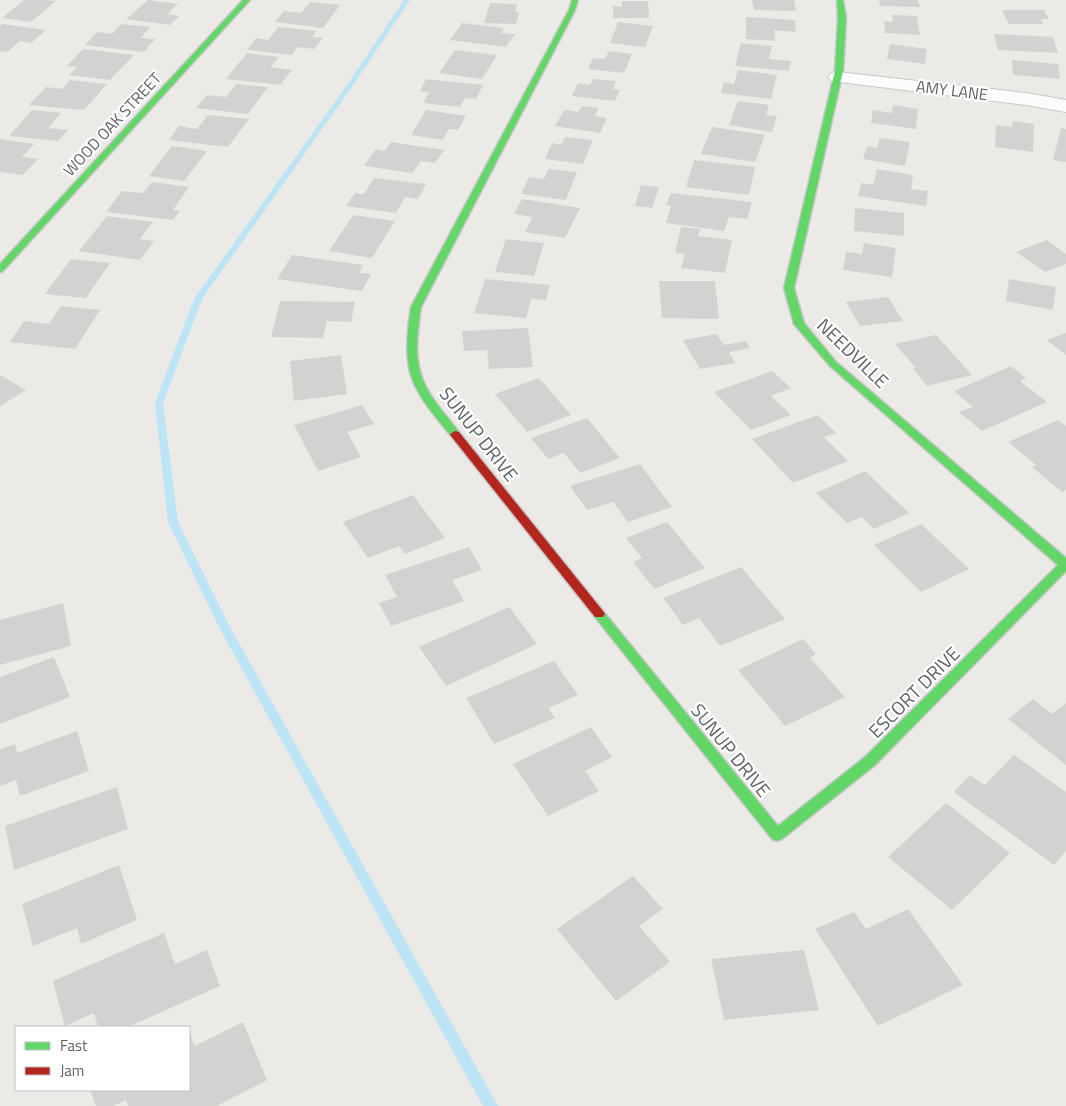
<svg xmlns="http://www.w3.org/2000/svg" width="1066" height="1106" font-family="'Titillium Web',sans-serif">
<rect width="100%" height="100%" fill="#eceae6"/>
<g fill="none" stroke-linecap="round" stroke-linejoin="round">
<path fill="#bce4f5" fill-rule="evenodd" d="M404,0H410L354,84L202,299L163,403L178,522L230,627L498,1106H483L221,631L168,522L155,403L194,299L349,82Z"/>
</g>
<path fill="#d4d2d0" d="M24,0H46L56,1L31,22L2,18Z
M148,0L178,4L167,14L179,16L170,25L126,19Z
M752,0H794L796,11L754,10Z
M879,0H918L920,7L880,6Z
M622,1H648L649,18H613V6L622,7Z
M310,2L340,5L323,28L275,22L284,11L301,13Z
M490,3L517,4L515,12H519L516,24L484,23Z
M1002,10H1044L1049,19H1041L1043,24H1009Z
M892,15L917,16L920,35L885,33L884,21L893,22Z
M746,17L795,20L796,32L774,30L775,41L746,39Z
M618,22L653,26L645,47L610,43Z
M462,23L504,28L501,33L515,34L506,47L450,40Z
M3,24L46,30L31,43L20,41L7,52L0,51V26Z
M121,24L150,27L141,38L155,39L144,52L85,45L97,32L112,34Z
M278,27L316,31L312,37L323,38L314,49L298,47L292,55L247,50L256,38L268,40Z
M994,34L1053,37L1058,53L998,50Z
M741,43L772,46L769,59L791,61L789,71L735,66Z
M890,44L927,49L925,64L887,59Z
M83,49L134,55L110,80L69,75L77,67L67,66Z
M455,50L497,55L482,79L439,73Z
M609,51L632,54L624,73L588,69L593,58L605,59Z
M247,53L279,57L271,67L292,70L280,85L226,79Z
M1012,60L1058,64L1060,79L1013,75Z
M738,70L777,75L771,99L721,93L724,82L734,84Z
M426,79L483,85L476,99L465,98L460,107L423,103L429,92L420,91Z
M593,79L616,81L613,89L620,90L615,101L572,96L578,83L590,85Z
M70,80L107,84L84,110L29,105L46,87L62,89Z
M236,84L268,87L248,114L196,108L207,95L226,97Z
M738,101L769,105L766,115L777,116L772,132L729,125Z
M893,105L918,109L916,129L871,123L873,110L892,113Z
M582,106L599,108L595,116L607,118L600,133L555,126L564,110L578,112Z
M32,110L61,113L48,128L68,130L58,141L9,136Z
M426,110L466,116L458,130L449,129L443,140L411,135Z
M208,115L249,119L228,147L169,140L179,126L197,129Z
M1013,121L1034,124L1033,152L995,147L996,125L1012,127Z
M712,127L765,135L755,162L701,154Z
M1061,128L1066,129V162L1053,160Z
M565,137L593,140L583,164L545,159L552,143L561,145Z
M880,138L910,142L905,166L863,159L867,146L877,148Z
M0,139L34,144L22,157L38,159L23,175L0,172Z
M391,142L444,150L435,163L421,161L412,173L364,166L376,149L385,151Z
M172,146L207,151L184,181L149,176Z
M694,160L755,167L749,195L686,187Z
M548,169L577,172L566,200L521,194L529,177L544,179Z
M877,169L913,175L911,189L928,191L926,206L858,196L861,183L873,185Z
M374,178L426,184L418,199L405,197L396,213L346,206L355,193L364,194Z
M152,182L189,187L173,210L180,211L173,220L106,212L122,191L143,193Z
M641,185L659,187L652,208L635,206Z
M671,193L752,202L747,219L729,217L724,231L666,223L671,206L666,205Z
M522,199L580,208L565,238L525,232L533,217L514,214Z
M855,208L904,213V236L854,231Z
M353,215L395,221L372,258L329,251Z
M107,216L153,222L140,239L154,241L140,260L79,251Z
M681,227L700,229L698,236L732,240L725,273L681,268L685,254L675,253Z
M506,239L544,243L534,276L495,272Z
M1047,240L1066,254V264L1045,272L1016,252Z
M864,243L896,248L892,277L843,270L846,252L862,254Z
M292,255L363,265L359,273L371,274L362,291L277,279Z
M71,259L110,263L86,298L45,294Z
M485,279L550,285L546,300L531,299L526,318L474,313Z
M1009,279L1056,287L1053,310L1006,301Z
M659,281H715L719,319L662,318Z
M888,297L903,321L860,326L846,302Z
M280,301L355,302L351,322L327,321L323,338L271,337Z
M61,306L100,310L75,349L10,342L24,321L49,324Z
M528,328L533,367L489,369L487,350L464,351L462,331Z
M1066,333V355L1047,340Z
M716,334L724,345L746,341L750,348L729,352L735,363L700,369L683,340Z
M936,335L972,375L927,386L913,369L916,368L895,344Z
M341,355L347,394L294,401L290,361Z
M1011,366L1026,378L1020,381L1047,402L982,431L959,412L973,407L954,391Z
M772,371L791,388L771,396L791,415L751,430L714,392Z
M0,375L26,390L0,406Z
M539,378L571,415L527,432L495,394Z
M362,405L374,424L347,432L361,457L318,471L294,425Z
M818,415L836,433L824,437L848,461L793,483L752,439Z
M587,418L620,458L580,473L564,453L548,459L531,438Z
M1058,420L1066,426V490L1062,492L1032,467L1036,465L1008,442Z
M640,464L672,507L628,522L613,502L587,510L570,486Z
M865,471L909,513L874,529L862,517L847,523L816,493Z
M413,495L445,538L405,554L399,546L368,558L343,522Z
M667,522L705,568L654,589L633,562L642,558L626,538Z
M921,524L969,569L921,592L874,545Z
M469,547L482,570L452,580L464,601L391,626L379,603L397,597L385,575Z
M741,567L785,619L720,646L699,618L683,625L663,598Z
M63,603L71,646L0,665V620Z
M509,607L537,644L446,686L419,647Z
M803,639L816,654L810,658L845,697L785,726L738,670Z
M54,657L70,697L0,724V677Z
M554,661L578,695L548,708L555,718L494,744L466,698Z
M1033,699L1052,714L1066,703V765L1008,719Z
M591,727L612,757L585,771L599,791L548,816L513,764Z
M77,731L89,771L20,796L16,780L0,786V749L15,744L17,753Z
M1014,755L1066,792V851L1054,865L954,792L970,775L985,785Z
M117,787L128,829L14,870L5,826Z
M946,803L1010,853L952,910L888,857Z
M119,865L137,920L81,944L77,928L33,946L22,904Z
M633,876L663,909L639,926L670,962L616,1001L557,929Z
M908,909L963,985L878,1026L815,929L854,912L866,929Z
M164,933L175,964L207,950L220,986L128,1027H98L94,1013L65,1026L53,981Z
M804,950L819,1010L724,1020L711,959Z
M243,1022L267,1080L217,1106H128L126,1100L113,1106H96L90,1090H189V1031L195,1046Z"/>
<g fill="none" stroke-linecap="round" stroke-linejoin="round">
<g stroke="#c8c7c7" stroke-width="2">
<path id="street" d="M837,72L1026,93L1066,100V112L1026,105L831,81L828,77L831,73Z"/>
</g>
<g stroke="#c7c7c7" stroke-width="3">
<path id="fast" d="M243,0H250L3,271L0,272V264Z
M572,0H578L575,10L421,307C416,342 412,370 434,400C442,412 452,422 460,434L455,437L451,436C410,386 401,374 411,307L569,10Z
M837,0H843L846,18L843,71L794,288L804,323L836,362L1066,558V571L875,765L782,839L777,841L772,839L595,617L593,614L595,611H603L778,826L865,757L1058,565L830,366L794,324L784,288L835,71L838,18Z"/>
</g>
<g stroke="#c7c7c7" stroke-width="3">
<path id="jam" d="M455,431L459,432L603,611L605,614L603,617H595L451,436L450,434Z"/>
</g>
<use href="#street" fill="#fcfcfb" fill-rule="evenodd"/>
<use href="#fast" fill="#63d668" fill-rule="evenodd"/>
<use href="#jam" fill="#b3261e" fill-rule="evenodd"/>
</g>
<g text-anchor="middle" stroke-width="4.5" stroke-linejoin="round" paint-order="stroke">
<g font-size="16" fill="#5c6164" stroke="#fff">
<text transform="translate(952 90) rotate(7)" y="6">AMY LANE</text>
<text transform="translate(112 124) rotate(-47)" y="6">WOOD OAK STREET</text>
</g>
<g font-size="19" fill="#5c6164" stroke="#fff">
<text transform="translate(853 353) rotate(44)" y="7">NEEDVILLE</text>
<text transform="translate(479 434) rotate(52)" y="7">SUNUP DRIVE</text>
<text transform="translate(914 692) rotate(-45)" y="7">ESCORT DRIVE</text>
<text transform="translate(731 750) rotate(51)" y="7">SUNUP DRIVE</text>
</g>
</g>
<rect x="15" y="1026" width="175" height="65" fill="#ffffff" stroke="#bec0c1"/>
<rect x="25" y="1042" width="25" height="8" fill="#63d668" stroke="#bec0c1"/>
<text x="60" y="1051" font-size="15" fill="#5c6164">Fast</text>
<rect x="25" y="1067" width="25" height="8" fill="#b3261e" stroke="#bec0c1"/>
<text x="60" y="1076" font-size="15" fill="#5c6164">Jam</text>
</svg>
